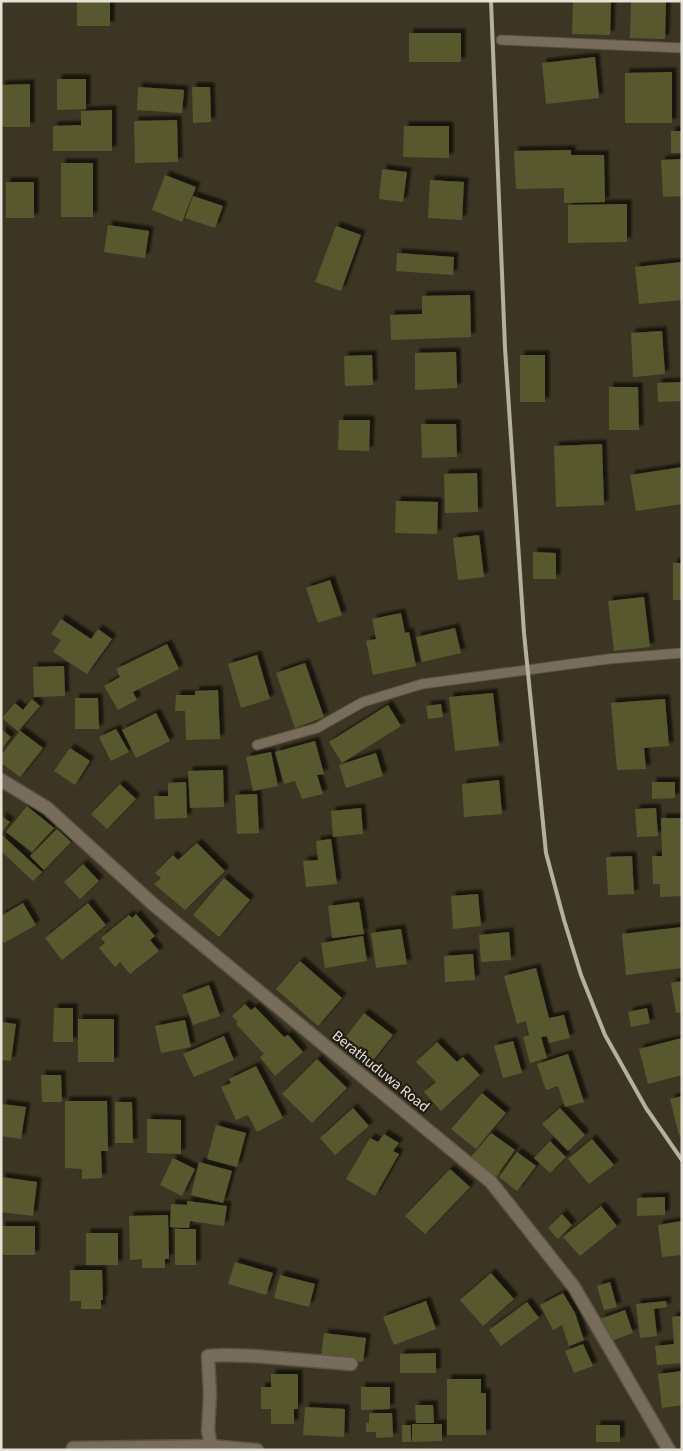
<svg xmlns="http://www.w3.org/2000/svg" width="683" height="1451" font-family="'Source Sans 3',sans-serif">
<defs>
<filter id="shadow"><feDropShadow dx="4.5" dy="-4.5" stdDeviation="1" flood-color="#0009"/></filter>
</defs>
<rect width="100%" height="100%" fill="#3d3523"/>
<path fill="#58582f" filter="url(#shadow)" d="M77,1H110V26H77Z
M573,1H611L610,35L572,34Z
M631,1H666L665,39L630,38Z
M409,33H461V62H409Z
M595,57L599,98L546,104L542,63Z
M672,72V123H625V73Z
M57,79H86V109L57,110Z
M30,84V127H1V85Z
M138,87L184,90L182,113L137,110Z
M192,87H210L211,122L193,123Z
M112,110V151H53V126L81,125V111Z
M177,120L178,162L135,163L134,121Z
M404,126H449V158L403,157Z
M671,131H682V153H671Z
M571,150V155H604L605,202L564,203V188L516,189L514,151Z
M682,159V196L663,197L661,160Z
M61,163H93V217H61Z
M382,169L407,172L403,202L379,199Z
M165,175L196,187L182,222L152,210Z
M430,180L464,182L462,220L428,218Z
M6,182H34V218H6Z
M193,196L223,206L215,228L185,218Z
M627,204V242L568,243V205Z
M108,225L149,231L145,258L104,252Z
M336,226L361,235L341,291L315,282Z
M397,253L454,257L453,275L396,271Z
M682,262V300L639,304L635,267Z
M470,295L471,337L391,340L390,315L422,314V296Z
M662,331L665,374L633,377L631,333Z
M456,352L457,388L415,390V353Z
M372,355L373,385L345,386L344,356Z
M520,355H545V402H520Z
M682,382V401L658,402L657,383Z
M609,387H638L639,430H609Z
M339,420H370L369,451L338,450Z
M421,424H456L457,457L422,458Z
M602,444L604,505L556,507L554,446Z
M682,467V504L636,511L630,475Z
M477,473L478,512L445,513L444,474Z
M396,501L438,502L437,534L395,533Z
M479,535L484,577L458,580L453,538Z
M533,552L556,553V579H533Z
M673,563H682V600H673Z
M330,580L342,615L318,623L306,588Z
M644,597L650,647L614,651L608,601Z
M401,613L405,633L409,632L416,666L373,675L366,641L376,639L372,619Z
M61,619L91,639L98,629L112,639L87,674L53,652L61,640L51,634Z
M455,628L461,653L422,662L416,637Z
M167,644L179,669L133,692L137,700L118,710L104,686L120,677L116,669Z
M257,655L270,699L241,708L228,664Z
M305,663L324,717L295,728L276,673Z
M64,666L65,696L34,697L33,667Z
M218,690L220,739L186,740L185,711H175L176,695H195V691Z
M493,693L499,746L455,751L449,697Z
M75,698H98L99,729H75Z
M32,699L40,706L19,730L43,748L20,777L1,763V755L19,732L2,718L15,703L23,710Z
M665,699L669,746L644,748L646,769L617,770L611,703Z
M441,704L443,717L428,719L426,706Z
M388,705L401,726L342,763L329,742Z
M156,713L170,741L136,758L122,730Z
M1,729L11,737L1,750Z
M116,729L129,752L111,761L99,737Z
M315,741L324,774L317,775L323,794L302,799L295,781L284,784L275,752Z
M70,748L90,761L75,785L54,771Z
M271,752L278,786L253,791L246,757Z
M376,753L383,776L346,788L339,765Z
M223,770L224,807L190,808L188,771Z
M499,780L502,814L464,817L462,784Z
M186,782L187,818L155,819L154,796H168V783Z
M652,782H675V798L652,799Z
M120,784L136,799L107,829L91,814Z
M257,794L259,833L237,834L235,795Z
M27,806L54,828L32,852L6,832Z
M361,808L363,834L333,837L331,811Z
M656,808L658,836L637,837L635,809Z
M1,816L10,822L1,833Z
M661,818H682V896L660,897V884H653L652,856H662Z
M57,829L71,842L44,870L30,856Z
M2,835L42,872L33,881L1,851V836Z
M331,839L337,884L306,887L303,861L318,860L316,841Z
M197,843L225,871L185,910L154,884L161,878L155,873L173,855L178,860Z
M632,856L634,894L608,895L606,857Z
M83,864L99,881L80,899L64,882Z
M224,878L250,900L219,937L193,915Z
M478,894L481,926L453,929L451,896Z
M359,902L364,934L332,938L328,906Z
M23,903L36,925L4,943L1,938V916Z
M88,903L106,925L62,960L45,938Z
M136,914L155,936L150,940L159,951L130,974L120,962L115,967L99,948L105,943L101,938L129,915L132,918Z
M682,927V968L626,975L622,934Z
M401,929L407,964L376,968L371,933Z
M509,932L511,960L481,962L479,935Z
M363,936L367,961L325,968L321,943Z
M473,954L475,980L445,982L444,956Z
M300,961L342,998L318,1026L276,989Z
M536,968L549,1018L564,1015L570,1038L549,1043L547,1036L541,1037L547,1058L530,1063L523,1037L529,1035L526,1021L517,1024L504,976Z
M682,981V1012L676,1013L671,983Z
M209,985L220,1016L193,1025L182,995Z
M245,1004L251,1010L255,1007L284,1037L288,1035L303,1052L275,1076L260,1057L264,1054L236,1024L238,1022L232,1016Z
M54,1008H73V1042H53Z
M647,1008L650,1023L631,1027L628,1012Z
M364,1013L393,1035L367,1068L339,1046Z
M78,1019H114V1062H78Z
M185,1020L191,1047L161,1053L155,1026Z
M1,1022L16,1024L11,1061L1,1060Z
M224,1036L234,1060L194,1077L183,1054Z
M682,1038V1075L648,1084L639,1049Z
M513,1041L522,1073L503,1078L494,1046Z
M437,1042L457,1062L463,1057L480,1075L441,1111L424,1092L436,1082L416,1062Z
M568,1054L584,1102L565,1107L558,1086L546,1090L537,1064Z
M317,1059L347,1088L312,1123L282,1094Z
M256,1066L283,1118L257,1132L248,1115L236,1120L221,1087L231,1083L229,1079Z
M41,1075H61L62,1102H42Z
M482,1093L506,1113L476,1149L451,1129Z
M682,1096V1135H679L670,1099Z
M65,1101H107L108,1151H101L102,1178L82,1179V1169L65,1168Z
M115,1102H132L133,1143H115Z
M2,1104L26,1107L21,1139L1,1136Z
M353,1108L369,1126L335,1155L320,1138Z
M560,1108L585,1135L568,1151L542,1124Z
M147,1119L181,1120V1154L147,1153Z
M216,1125L246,1133L237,1167L207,1159Z
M491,1133L515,1150L496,1177L470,1158Z
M384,1134L399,1143L393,1151L399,1154L375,1196L346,1179L370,1138L378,1142Z
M592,1139L614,1165L589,1184L568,1159Z
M550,1141L566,1157L550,1173L534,1158Z
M517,1152L536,1166L517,1191L499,1177Z
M173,1158L195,1169L182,1196L160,1185Z
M199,1162L232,1171L223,1203L191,1195Z
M450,1169L470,1187L425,1234L405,1216Z
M1,1177L37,1182L33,1216L1,1212Z
M665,1197V1215L637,1216V1198Z
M187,1201L227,1206L224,1226L190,1221L189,1228L170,1227L171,1204L187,1205Z
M601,1206L617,1226L580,1256L563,1237Z
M562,1214L572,1225L558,1239L548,1228Z
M168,1215L169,1259H165V1268H142V1259L130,1260L129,1216Z
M682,1221V1255L662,1257L658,1225Z
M1,1226H35V1255H1Z
M175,1229H196V1265H175Z
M86,1233H118V1265H86Z
M235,1262L273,1273L266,1295L228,1284Z
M70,1270H102L103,1300H101V1309H81V1301H70Z
M491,1273L514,1299L483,1326L460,1300Z
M280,1275L315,1284L309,1307L274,1298Z
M610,1282L617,1307L604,1310L597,1286Z
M563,1293L575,1313L584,1340L569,1346L562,1325L553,1330L540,1305Z
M426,1301L436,1329L394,1345L383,1317Z
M666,1301L667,1307L654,1309L657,1336L640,1338L636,1304Z
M527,1302L539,1318L501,1346L489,1330Z
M625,1310L633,1333L608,1342L600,1319Z
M682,1316V1363L657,1365L655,1346L674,1344L672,1317Z
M324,1333L366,1338L363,1362L321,1357Z
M583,1344L593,1366L574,1373L565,1351Z
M436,1353V1373H400V1354Z
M682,1371V1405L662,1408L658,1374Z
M271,1374H298V1409H294V1424H271V1409H261V1387H271Z
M447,1379H481V1393H486V1435H447Z
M361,1387H390V1409L361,1410Z
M415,1405H433L434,1423H416Z
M305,1407L345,1409L344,1437L303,1435Z
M369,1413H392L393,1437L376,1438V1432H366V1423H369Z
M412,1424H442V1441L412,1442Z
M402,1425H411V1442H402Z
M596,1425H620V1442H596Z"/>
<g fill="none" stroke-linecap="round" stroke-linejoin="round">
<g stroke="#5b5344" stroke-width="11">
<path id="service" d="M501,40L682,48
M257,745L317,728L363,702L422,684L608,659L682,653"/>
</g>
<g stroke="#5b5344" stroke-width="15">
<path id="minor" d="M211,1446L208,1431L210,1394L208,1356L225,1355L253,1356L351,1364
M73,1448L211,1446L257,1450"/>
</g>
<g stroke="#5b5344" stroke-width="15">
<path id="tertiary" d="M1,780L47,808L154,905L491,1182L574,1287L669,1450"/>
</g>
<use href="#service" stroke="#776d5a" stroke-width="9"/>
<use href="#minor" stroke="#776d5a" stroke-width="12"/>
<use href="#tertiary" stroke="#776d5a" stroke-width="12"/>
<path stroke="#b4afa1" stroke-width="4" d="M491,1L505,348L524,633L546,853L564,920L581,975L605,1035L646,1108L682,1160"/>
</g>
<g text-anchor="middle" stroke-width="4.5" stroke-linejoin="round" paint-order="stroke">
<g font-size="15" fill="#e7e2d7" stroke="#211d15">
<text transform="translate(381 1071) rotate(39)" y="5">Berathuduwa Road</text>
</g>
</g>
<rect width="683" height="1451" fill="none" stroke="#e7e2d7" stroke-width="5"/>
</svg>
